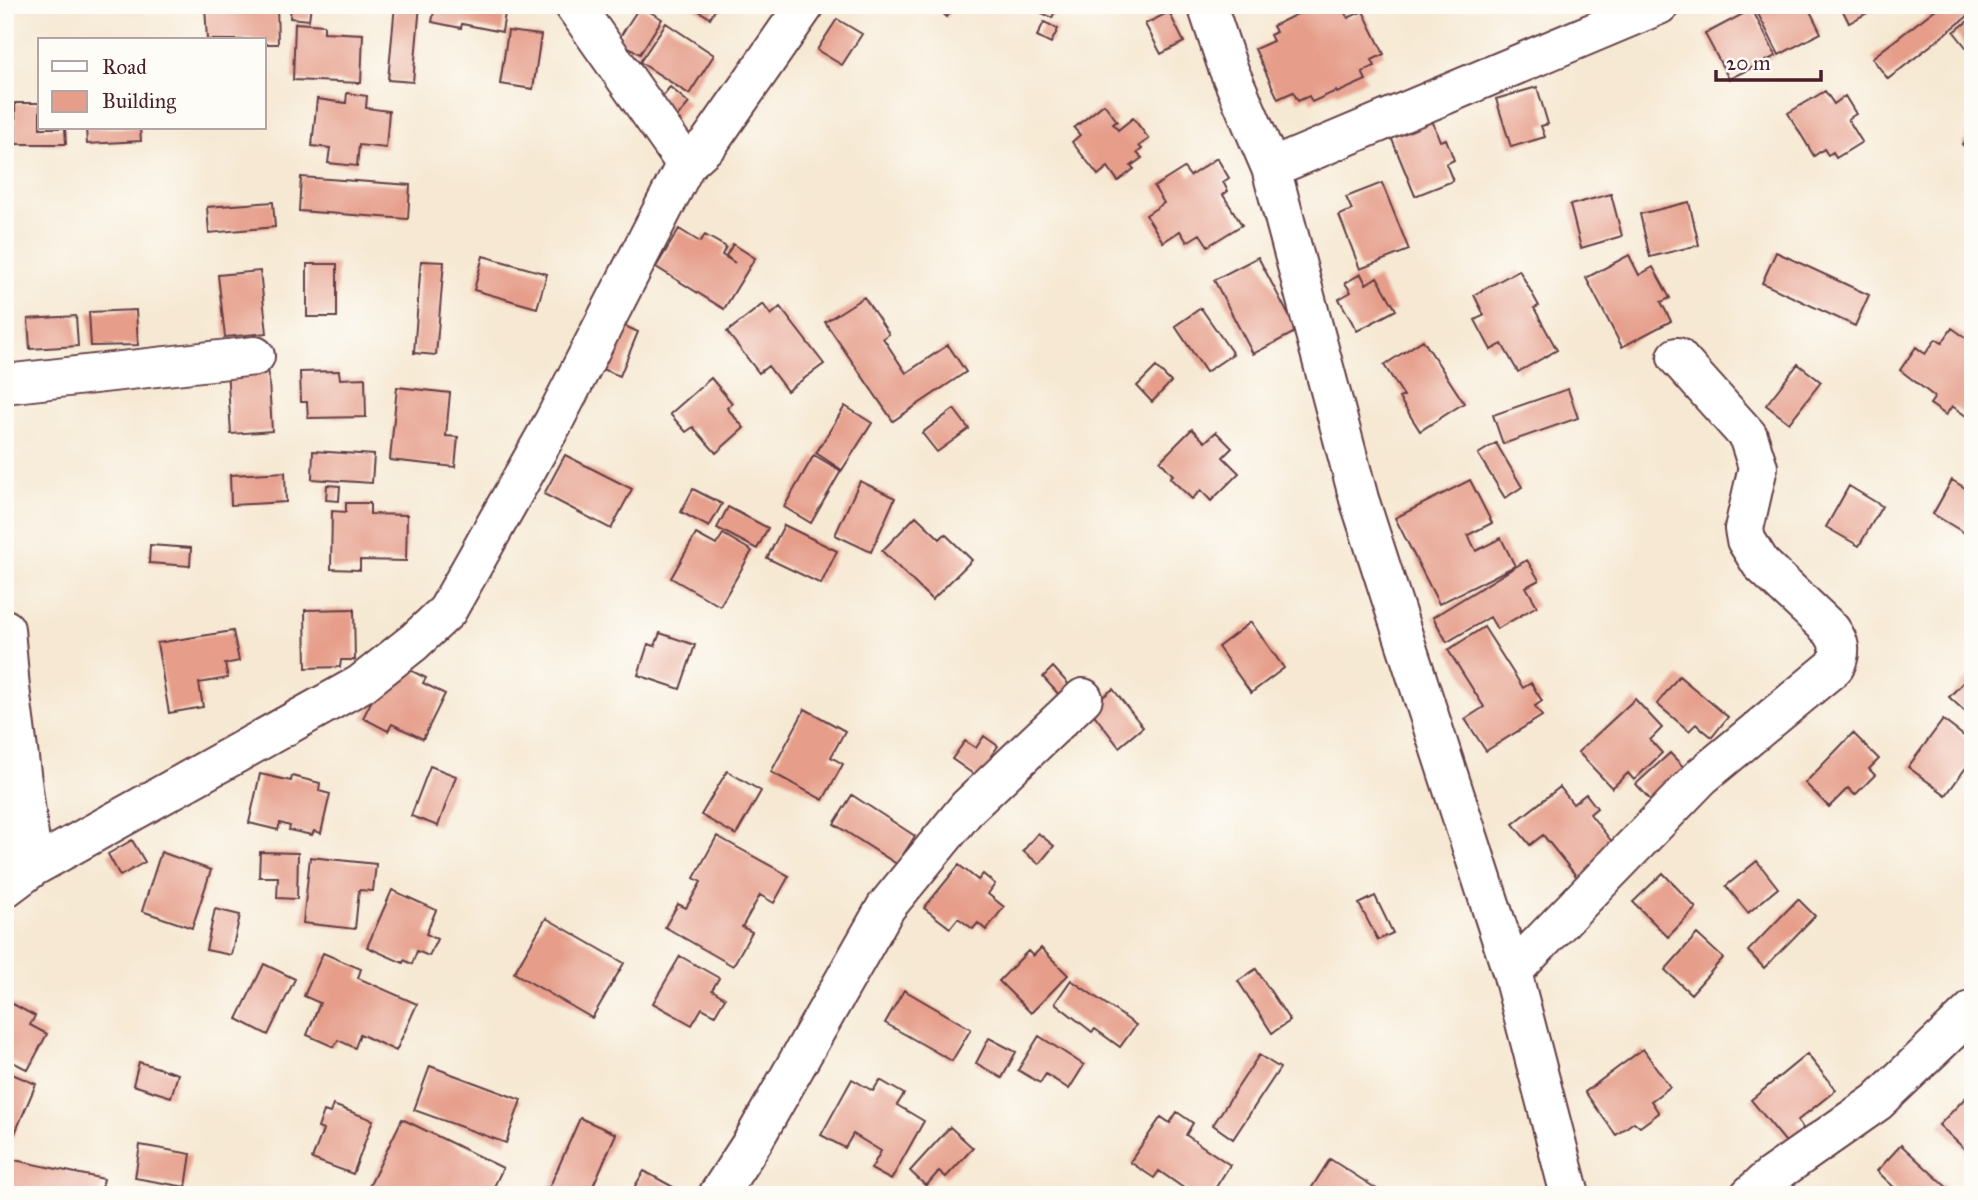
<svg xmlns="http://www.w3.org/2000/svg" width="1978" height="1200" font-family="'IM FELL Great Primer',serif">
<rect width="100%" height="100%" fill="#fdfcf7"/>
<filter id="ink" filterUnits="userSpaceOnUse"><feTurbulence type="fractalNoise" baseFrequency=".0143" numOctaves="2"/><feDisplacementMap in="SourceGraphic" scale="14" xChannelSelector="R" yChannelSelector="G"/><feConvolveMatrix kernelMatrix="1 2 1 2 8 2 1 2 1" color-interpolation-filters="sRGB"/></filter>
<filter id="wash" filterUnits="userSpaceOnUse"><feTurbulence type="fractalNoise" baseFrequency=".00686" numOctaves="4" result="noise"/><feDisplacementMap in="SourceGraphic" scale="28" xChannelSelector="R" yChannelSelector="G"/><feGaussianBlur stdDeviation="1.57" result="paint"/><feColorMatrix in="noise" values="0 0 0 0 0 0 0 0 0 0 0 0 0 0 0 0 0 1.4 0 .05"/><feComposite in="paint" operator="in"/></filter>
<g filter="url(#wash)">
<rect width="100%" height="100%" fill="#f6e8d2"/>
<g id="blocks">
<path fill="#e69e8a" d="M205,5H277L278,44H264V40H207Z
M291,5H311L309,20L290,18Z
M395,5H420L413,82L388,80Z
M435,5H522L520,16L505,13L502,32L462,24L461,28L432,22Z
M690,5H718L710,18Z
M933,5H956L947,17Z
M1036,5H1058L1052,18L1034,9Z
M1315,5H1340L1348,18L1363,11L1384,54L1372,60L1375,66L1362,72L1366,80L1337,93L1336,91L1312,102L1309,96L1298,101L1293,92L1278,99L1255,49L1273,41L1270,35L1276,32L1273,26Z
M1760,5H1807L1821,33L1779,55L1755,8Z
M1840,5H1881L1849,23Z
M1941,5H1960L1968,16L1888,79L1872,58Z
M640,6L662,19L640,54L618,40Z
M1752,9L1776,56L1729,79L1705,34Z
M1169,12L1184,42L1161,54L1145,24Z
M1973,17V56L1954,32Z
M837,19L862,34L842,65L817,50Z
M1044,22L1058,29L1051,43L1037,36Z
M295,23L324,25V32L363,34L361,83L293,80Z
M666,23L714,55L689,94L640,62Z
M508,31L541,35L533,89L500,84Z
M670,87L689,103L672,123L653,107Z
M1537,87L1548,124L1541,126L1545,137L1511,147L1496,99Z
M1825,91L1834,104L1845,96L1856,114L1848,119L1862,142L1836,158L1833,152L1828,155L1824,149L1814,156L1788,113Z
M347,93L367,96L366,108L389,111L386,148L359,145L357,166L328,163L330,148L312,146L317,99L346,103Z
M15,103H40V128H65L66,144H16Z
M1104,104L1117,121L1113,124L1118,130L1133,118L1149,139L1139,146L1142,149L1137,153L1142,158L1131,166L1134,169L1118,181L1108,167L1098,175L1072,142L1080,135L1074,128Z
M1432,120L1440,141L1446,139L1454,160L1446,164L1453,181L1415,196L1391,137Z
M86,128H140L141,141L87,144Z
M1973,134V155L1962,144Z
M1217,158L1229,178L1223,182L1228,191L1223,195L1242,225L1208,246L1200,234L1187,242L1180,231L1163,242L1146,215L1164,203L1154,187L1184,168L1190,176Z
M301,177L410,185L408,219L299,211Z
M1382,183L1409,250L1360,269L1339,215L1352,210L1346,197Z
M1611,194L1622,236L1581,248L1570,205Z
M273,202L275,227L209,233L207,207Z
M1689,202L1699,245L1650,257L1640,214Z
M679,229L700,242L705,235L726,247L722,255L735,263L726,256L733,244L755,258L724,309L656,267Z
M1776,252L1869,295L1855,326L1762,283Z
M1629,255L1639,275L1653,267L1670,298L1661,302L1671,321L1622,347L1586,278Z
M483,256L547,274L537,308L474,290Z
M1258,257L1297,331L1253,354L1214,280Z
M421,261L444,262L436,355L414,353Z
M307,264H337V317H307Z
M1519,270L1539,306L1534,308L1557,350L1518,372L1502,344L1491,350L1475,320L1484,315L1474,295Z
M260,271L267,333L225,337L218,275Z
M1361,274L1366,284L1377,277L1396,310L1357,331L1339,299L1351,292L1345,283Z
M864,297L889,334L883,338L906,373L948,345L966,372L893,421L825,322Z
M763,304L771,315L780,307L824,364L787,391L768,366L759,373L727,332Z
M1201,308L1233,354L1206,372L1175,326Z
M136,310L138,345L91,346L89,312Z
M76,316L78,346L30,349L28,319Z
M621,324L638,332L620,376L602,369Z
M1952,328L1973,343V421L1952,406L1946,415L1930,404L1935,397L1900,370L1916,347L1925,354L1936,339L1942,343Z
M1423,340L1464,403L1420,431L1399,398L1404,396L1384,365Z
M1798,364L1821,382L1789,423L1766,405Z
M268,365L272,431L231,434L227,367Z
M1156,367L1171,382L1152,402L1137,386Z
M339,371L340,379L365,378L366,417L308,418L307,402H301L300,372Z
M711,378L732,403L727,408L744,428L716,453L693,427L686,432L670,414Z
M397,387L450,393L446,436L458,437L455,467L390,460Z
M1568,389L1578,418L1503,444L1493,415Z
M845,406L872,423L842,470L816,453Z
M954,409L969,429L937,452L922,433Z
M1192,429L1205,442L1216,432L1232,448L1223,457L1239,473L1211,501L1201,490L1192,499L1170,478L1173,475L1160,461Z
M1496,443L1522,487L1505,498L1478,454Z
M313,451L374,455L372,483L312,479Z
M565,455L632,489L611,529L544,494Z
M814,455L841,471L811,523L784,507Z
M285,472L286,502L231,505L230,475Z
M1470,480L1492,523L1468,535L1476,551L1501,538L1515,566L1439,604L1395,518Z
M1952,480L1973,493V538L1933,514Z
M860,481L895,498L871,552L835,535Z
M327,485L340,486L339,501L326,500Z
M1849,486L1882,506L1859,546L1826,527Z
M693,489L722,504L709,527L681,512Z
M346,503H370V514L407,515L406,561L360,560V570L331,569L332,511L346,512Z
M728,507L768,528L757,549L717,528Z
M916,516L940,539L945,534L972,560L932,600L882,551Z
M784,525L837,551L821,584L767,558Z
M696,534L716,545L723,534L752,551L720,606L671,578Z
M150,545L191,548L190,566L149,563Z
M1527,560L1539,580L1526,587L1537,606L1497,629L1490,617L1447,642L1433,617Z
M354,609L355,660H341L340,667L306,668L305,610Z
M1251,622L1284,668L1251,693L1218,647Z
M1484,627L1523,688L1531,683L1542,701L1535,706L1542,716L1486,751L1465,719L1484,707L1448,650Z
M233,631L239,661L225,664L228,678L199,683L203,707L169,713L157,643Z
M660,633L695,645L680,689L638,675L648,644L655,646Z
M389,666L404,667L426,678L423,683L445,694L423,739L392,724L388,731L363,718Z
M1053,667L1071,687L1061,697L1043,677Z
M1973,672V719L1949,697Z
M1679,676L1728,717L1712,737L1696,724L1689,731L1657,704Z
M1113,689L1143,727L1119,747L1089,708Z
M1635,699L1662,728L1650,740L1662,753L1634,780L1628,773L1612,788L1578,752Z
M805,709L845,731L831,757L843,764L823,800L771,772Z
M1943,720L1973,743V758L1946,795L1908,767Z
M1853,733L1879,759L1869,769L1875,775L1855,795L1848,788L1829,807L1805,783Z
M984,736L998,746L991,756L1003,765L989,785L952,759L965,741L976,748Z
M1670,753L1691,775L1656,806L1636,784Z
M430,766L456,776L438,826L411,816Z
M727,771L761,791L736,835L701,815Z
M260,774L291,781L292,776L320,783L319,791L330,794L321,833L314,831L312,835L289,830L290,826L280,823L278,830L249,823Z
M1560,787L1573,804L1586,794L1597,808L1590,814L1620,852L1581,882L1543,835L1530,845L1513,824Z
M852,795L915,836L897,864L834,824Z
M1038,833L1054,846L1039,864L1023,851Z
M717,836L789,876L774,903L760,895L742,927L752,932L733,966L665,927L678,904L686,908L701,882L694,878Z
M132,840L145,862L120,876L108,854Z
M161,852L211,870L192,928L142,911Z
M260,852L298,853L297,899L277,898L278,877H259Z
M310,857L376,864L373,891L359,890L355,929L303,923Z
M1757,861L1778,888L1748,913L1726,886Z
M959,865L978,880L983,874L995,884L988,894L1004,907L986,930L978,923L973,929L958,918L950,928L924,908Z
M1663,873L1696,908L1668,937L1633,902Z
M392,890L436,910L426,934L437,939L429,956L417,951L412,964L404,960L403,963L367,947Z
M1375,896L1393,933L1378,940L1359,904Z
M1798,899L1815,916L1764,968L1748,951Z
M215,909L240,915L231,955L206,950Z
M546,918L624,963L592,1018L514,973Z
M1697,934L1723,958L1691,994L1665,970Z
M1041,948L1068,975L1031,1013L999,981L1028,951L1033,956Z
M323,953L361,969L358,978L417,1004L396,1051L360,1034L355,1048L338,1040L334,1047L307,1035L320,1003L304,996Z
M680,956L719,978L712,990L725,998L715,1015L702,1008L692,1025L653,1003Z
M264,964L295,979L268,1035L237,1019Z
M1256,969L1290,1021L1272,1033L1238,981Z
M1071,980L1136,1025L1120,1047L1095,1029L1092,1032L1055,1003Z
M904,990L971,1029L952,1061L885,1023Z
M11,1003L35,1016L30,1025L47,1034L28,1070L5,1058V1013Z
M1039,1036L1084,1065L1069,1089L1046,1074L1040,1083L1018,1070Z
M989,1038L1016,1052L1002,1078L976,1063Z
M1643,1049L1670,1087L1651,1101L1659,1113L1640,1127L1634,1122L1616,1135L1585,1092Z
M1807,1054L1836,1090L1797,1121L1807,1133L1790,1147L1751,1100Z
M1259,1055L1280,1068L1233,1139L1213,1125Z
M139,1062L178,1074L171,1097L133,1085Z
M430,1066L521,1100L506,1143L414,1110Z
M12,1074L36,1084L13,1138L5,1135V1088Z
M852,1079L873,1091L880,1080L904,1094L897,1105L924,1121L891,1180L871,1169L881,1151L853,1134L845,1148L821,1135Z
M1973,1090V1157L1939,1125Z
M333,1105L373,1120L353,1174L312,1159L323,1130L318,1128L324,1111L330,1113Z
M1177,1112L1193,1123L1186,1135L1230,1165L1211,1195H1185L1188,1191L1159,1171L1154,1178L1130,1162L1161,1117L1170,1123Z
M580,1118L616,1134L589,1195H546Z
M402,1119L503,1168L490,1195H365Z
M950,1127L973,1148L946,1177L939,1171L926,1186L910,1171Z
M140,1145L191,1154L186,1187L135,1178Z
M1901,1145L1951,1191L1948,1195H1902L1877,1171Z
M5,1158L104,1179L100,1195H18L5,1192Z
M1330,1159L1380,1191L1378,1195H1307Z
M644,1171L673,1187L669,1195H639L632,1191Z"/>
</g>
</g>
<g filter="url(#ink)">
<use href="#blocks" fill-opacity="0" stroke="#643d44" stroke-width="2"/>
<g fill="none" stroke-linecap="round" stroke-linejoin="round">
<g stroke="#643d44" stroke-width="42">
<path id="minor" d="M574,5L686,164
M1207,5L1228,68L1271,168L1359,499L1512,972L1570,1195
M1271,168L1659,5
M5,384L255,356
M5,629L10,688L33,867
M5,888L33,867L361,684L414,642L447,611L554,421L686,164L709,143L805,5
M1512,972L1702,776L1835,666C1842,651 1840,643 1831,630L1761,564L1746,540L1744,529L1758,467L1748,436L1677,357
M718,1195L753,1141L886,907L968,807L1083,698
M1750,1195L1770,1177L1877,1102L1973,1010"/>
</g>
<use href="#minor" stroke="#fff" stroke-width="38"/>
</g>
</g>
<rect width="1978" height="1200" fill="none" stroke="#fdfcf7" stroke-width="28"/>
<rect x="38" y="38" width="228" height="91" fill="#fdfcf7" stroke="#b5a4a5" stroke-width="2"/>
<rect x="52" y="61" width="35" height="10" fill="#ffffff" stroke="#b5a4a5" stroke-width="2"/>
<text x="102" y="74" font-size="21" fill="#4a1f2b">Road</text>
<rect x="52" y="91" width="35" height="21" fill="#e69e8a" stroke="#b5a4a5" stroke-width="2"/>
<text x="102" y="108" font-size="21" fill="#4a1f2b">Building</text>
<path d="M1716 70v10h105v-10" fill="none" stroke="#4a1f2b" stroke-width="3.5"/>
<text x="1726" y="70" font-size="21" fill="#4a1f2b" stroke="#fdfcf7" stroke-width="5" paint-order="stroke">20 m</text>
</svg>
